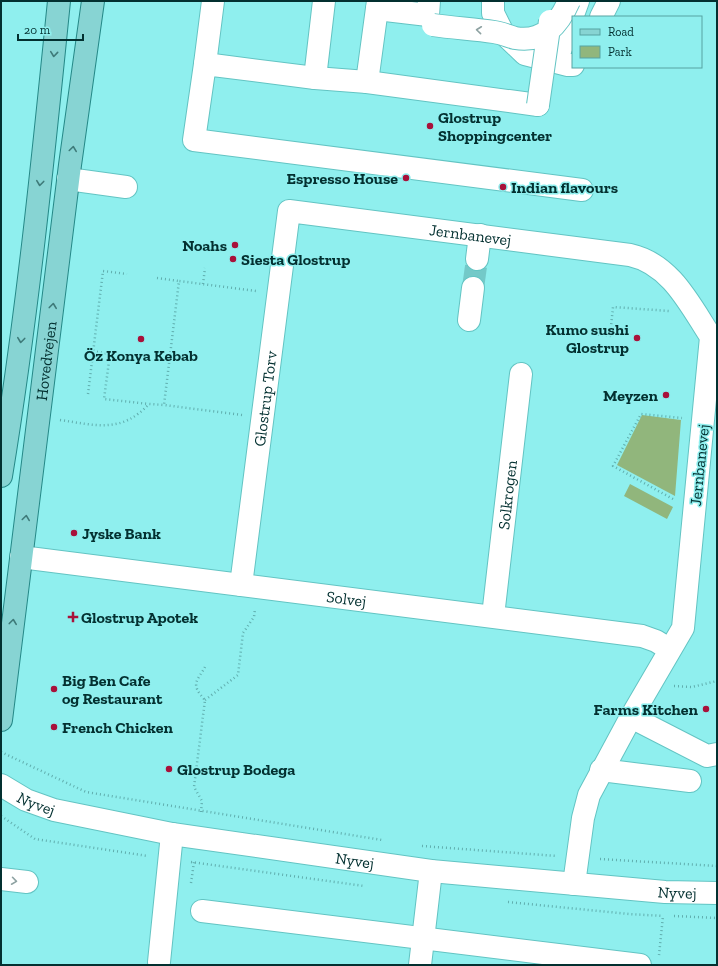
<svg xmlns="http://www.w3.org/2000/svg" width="718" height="966" font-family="'Zilla Slab',serif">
<rect width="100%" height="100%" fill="#8fefee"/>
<path fill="#91b67c" d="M642,415L681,420L675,496L617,465Z
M630,484L673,507L667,519L624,496Z"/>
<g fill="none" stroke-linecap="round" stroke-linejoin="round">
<path stroke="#73c9c8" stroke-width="22" stroke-dasharray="22 11" stroke-linecap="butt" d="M473,288L477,259"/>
<g stroke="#63c4c3" stroke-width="24">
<g id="minor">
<path d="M493,1V13L503,33L525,54L568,65H573"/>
<path d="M377,9L428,15L429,1"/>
<path d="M601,17L609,1"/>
<path d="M556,62L578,1"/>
<path d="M205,64L213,1"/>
<path d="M315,78L324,1"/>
<path d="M367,82L378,1"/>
<path d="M538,105L367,82L315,78L205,64L194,140L582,190"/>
<path d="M68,179L126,187"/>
<path d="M477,259L480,235"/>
<path d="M469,320L473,288"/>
<path id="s1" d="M21,557L642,636L656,641L669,649"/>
<path id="s2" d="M241,585L289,211L630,255C671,264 690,305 711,337L683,628L631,717L589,795L583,818L574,884"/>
<path id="s3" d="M493,616L521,374"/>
<path d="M631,717L707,756L717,754"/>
<path d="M601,770L690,781"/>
<path id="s4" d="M1,785L26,800L54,810L172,834L431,871L665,892L717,893"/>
<path d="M1,879L27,882"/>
<path d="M202,911L640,965"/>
<path d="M159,962L172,834"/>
<path d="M420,965L431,871"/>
</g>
</g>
<g stroke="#258887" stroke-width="24">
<g id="major">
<path d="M1,476C27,318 43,160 59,1"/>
<path id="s5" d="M1,720L70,165L93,1"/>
</g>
</g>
<path stroke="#60aeae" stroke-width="2.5" stroke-dasharray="1 3" stroke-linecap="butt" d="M157,278L179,281
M203,284L205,268
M594,334L610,336L613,307L669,311
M93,351L110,354L104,399L149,404
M88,394L103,271L127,274
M242,415L164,405L179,281L256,291
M60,420C95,425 121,434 149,404L164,405
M673,499L613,466L641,414L682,418
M674,686L692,687L717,681
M205,700L238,675L243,633L254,617L255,609
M1,752L86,792L382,840
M201,812L202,801L194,787L205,700C189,683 198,681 206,665
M1,816L35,839L148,856
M422,846L557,856
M600,859L717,866
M191,862L364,886
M191,883L194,862
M508,902L629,914L663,916
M674,916L717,918
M659,955L663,916"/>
<use href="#minor" stroke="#fff" stroke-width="22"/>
<use href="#major" stroke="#87d4d3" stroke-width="22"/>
<g stroke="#63c4c3" stroke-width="24" stroke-linecap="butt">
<path id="minor-bridge" d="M433,25C453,28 474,29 494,32C501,33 508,36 515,38C543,43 559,24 569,1
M538,105L550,21"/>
</g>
<use href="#minor-bridge" stroke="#fff" stroke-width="22"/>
</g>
<defs><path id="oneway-chevron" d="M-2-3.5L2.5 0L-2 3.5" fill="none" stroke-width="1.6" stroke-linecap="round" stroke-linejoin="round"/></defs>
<g stroke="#8ea2a2">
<use href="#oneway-chevron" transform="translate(479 30) rotate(-174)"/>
<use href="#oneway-chevron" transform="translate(14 881) rotate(8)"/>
</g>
<g stroke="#3e7a79">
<use href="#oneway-chevron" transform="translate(54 54) rotate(96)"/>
<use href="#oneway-chevron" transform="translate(73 149) rotate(-82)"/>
<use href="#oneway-chevron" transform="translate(40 183) rotate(97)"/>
<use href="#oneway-chevron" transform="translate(53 306) rotate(-83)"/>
<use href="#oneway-chevron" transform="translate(21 340) rotate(97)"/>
<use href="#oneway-chevron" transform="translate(26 518) rotate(-82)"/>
<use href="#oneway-chevron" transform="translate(13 622) rotate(-83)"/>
</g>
<g fill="#a8113a" stroke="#8fefee" stroke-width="1.5">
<circle cx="430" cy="126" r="4"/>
<circle cx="406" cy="178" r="4"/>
<circle cx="503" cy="187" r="4"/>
<circle cx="235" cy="245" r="4"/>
<circle cx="233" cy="259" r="4"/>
<circle cx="637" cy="338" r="4"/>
<circle cx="141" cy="339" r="4"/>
<circle cx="666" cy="395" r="4"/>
<circle cx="74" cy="533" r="4"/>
<path d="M71 611h4v4h4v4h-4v4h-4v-4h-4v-4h4z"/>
<circle cx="54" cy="689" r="4"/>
<circle cx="706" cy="709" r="4"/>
<circle cx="54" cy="727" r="4"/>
<circle cx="169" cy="769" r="4"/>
</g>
<g text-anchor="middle" stroke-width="3" stroke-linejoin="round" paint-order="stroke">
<g font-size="16" font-weight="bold" fill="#033030" stroke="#8fefee" text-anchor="start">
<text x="438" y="123">Glostrup<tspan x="438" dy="18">Shoppingcenter</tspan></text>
<text x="398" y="184" text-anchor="end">Espresso House</text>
<text x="511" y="193">Indian flavours</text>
<text x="227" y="251" text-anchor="end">Noahs</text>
<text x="241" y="265">Siesta Glostrup</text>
<text x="629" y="335" text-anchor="end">Kumo sushi<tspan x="629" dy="18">Glostrup</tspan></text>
<text x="141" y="361" text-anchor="middle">Öz Konya Kebab</text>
<text x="658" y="401" text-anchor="end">Meyzen</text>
<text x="82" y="539">Jyske Bank</text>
<text x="81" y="623">Glostrup Apotek</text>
<text x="62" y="686">Big Ben Cafe<tspan x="62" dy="18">og Restaurant</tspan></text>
<text x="698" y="715" text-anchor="end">Farms Kitchen</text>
<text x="62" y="733">French Chicken</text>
<text x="177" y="775">Glostrup Bodega</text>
</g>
<g font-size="16" fill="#033030" stroke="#8fefee">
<text dy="6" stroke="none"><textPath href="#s2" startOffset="560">Jernbanevej</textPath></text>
<text dy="6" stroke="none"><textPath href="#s5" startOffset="362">Hovedvejen</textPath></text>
<text dy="6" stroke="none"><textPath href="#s2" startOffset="188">Glostrup Torv</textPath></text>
<text transform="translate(699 465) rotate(-84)" y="6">Jernbanevej</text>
<text dy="6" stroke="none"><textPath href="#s3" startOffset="122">Solkrogen</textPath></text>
<text dy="6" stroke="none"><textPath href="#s1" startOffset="328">Solvej</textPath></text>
<text dy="6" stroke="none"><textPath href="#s4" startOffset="40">Nyvej</textPath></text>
<text dy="6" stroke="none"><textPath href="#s4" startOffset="364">Nyvej</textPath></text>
<text dy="6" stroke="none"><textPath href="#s4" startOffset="688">Nyvej</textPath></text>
</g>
</g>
<rect width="718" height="966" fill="none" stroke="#033030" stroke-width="4"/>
<rect x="572" y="16" width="130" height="52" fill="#8fefee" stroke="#57a3a2"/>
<rect x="580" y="29" width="20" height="6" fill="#87d4d3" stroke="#57a3a2"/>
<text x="608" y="36" font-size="12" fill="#033030">Road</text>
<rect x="580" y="46" width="20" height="12" fill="#91b67c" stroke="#57a3a2"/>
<text x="608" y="56" font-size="12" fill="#033030">Park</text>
<path d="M18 34v6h65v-6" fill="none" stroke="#033030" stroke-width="2"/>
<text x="24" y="34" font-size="12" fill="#033030" stroke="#8fefee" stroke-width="3" paint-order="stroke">20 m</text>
</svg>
